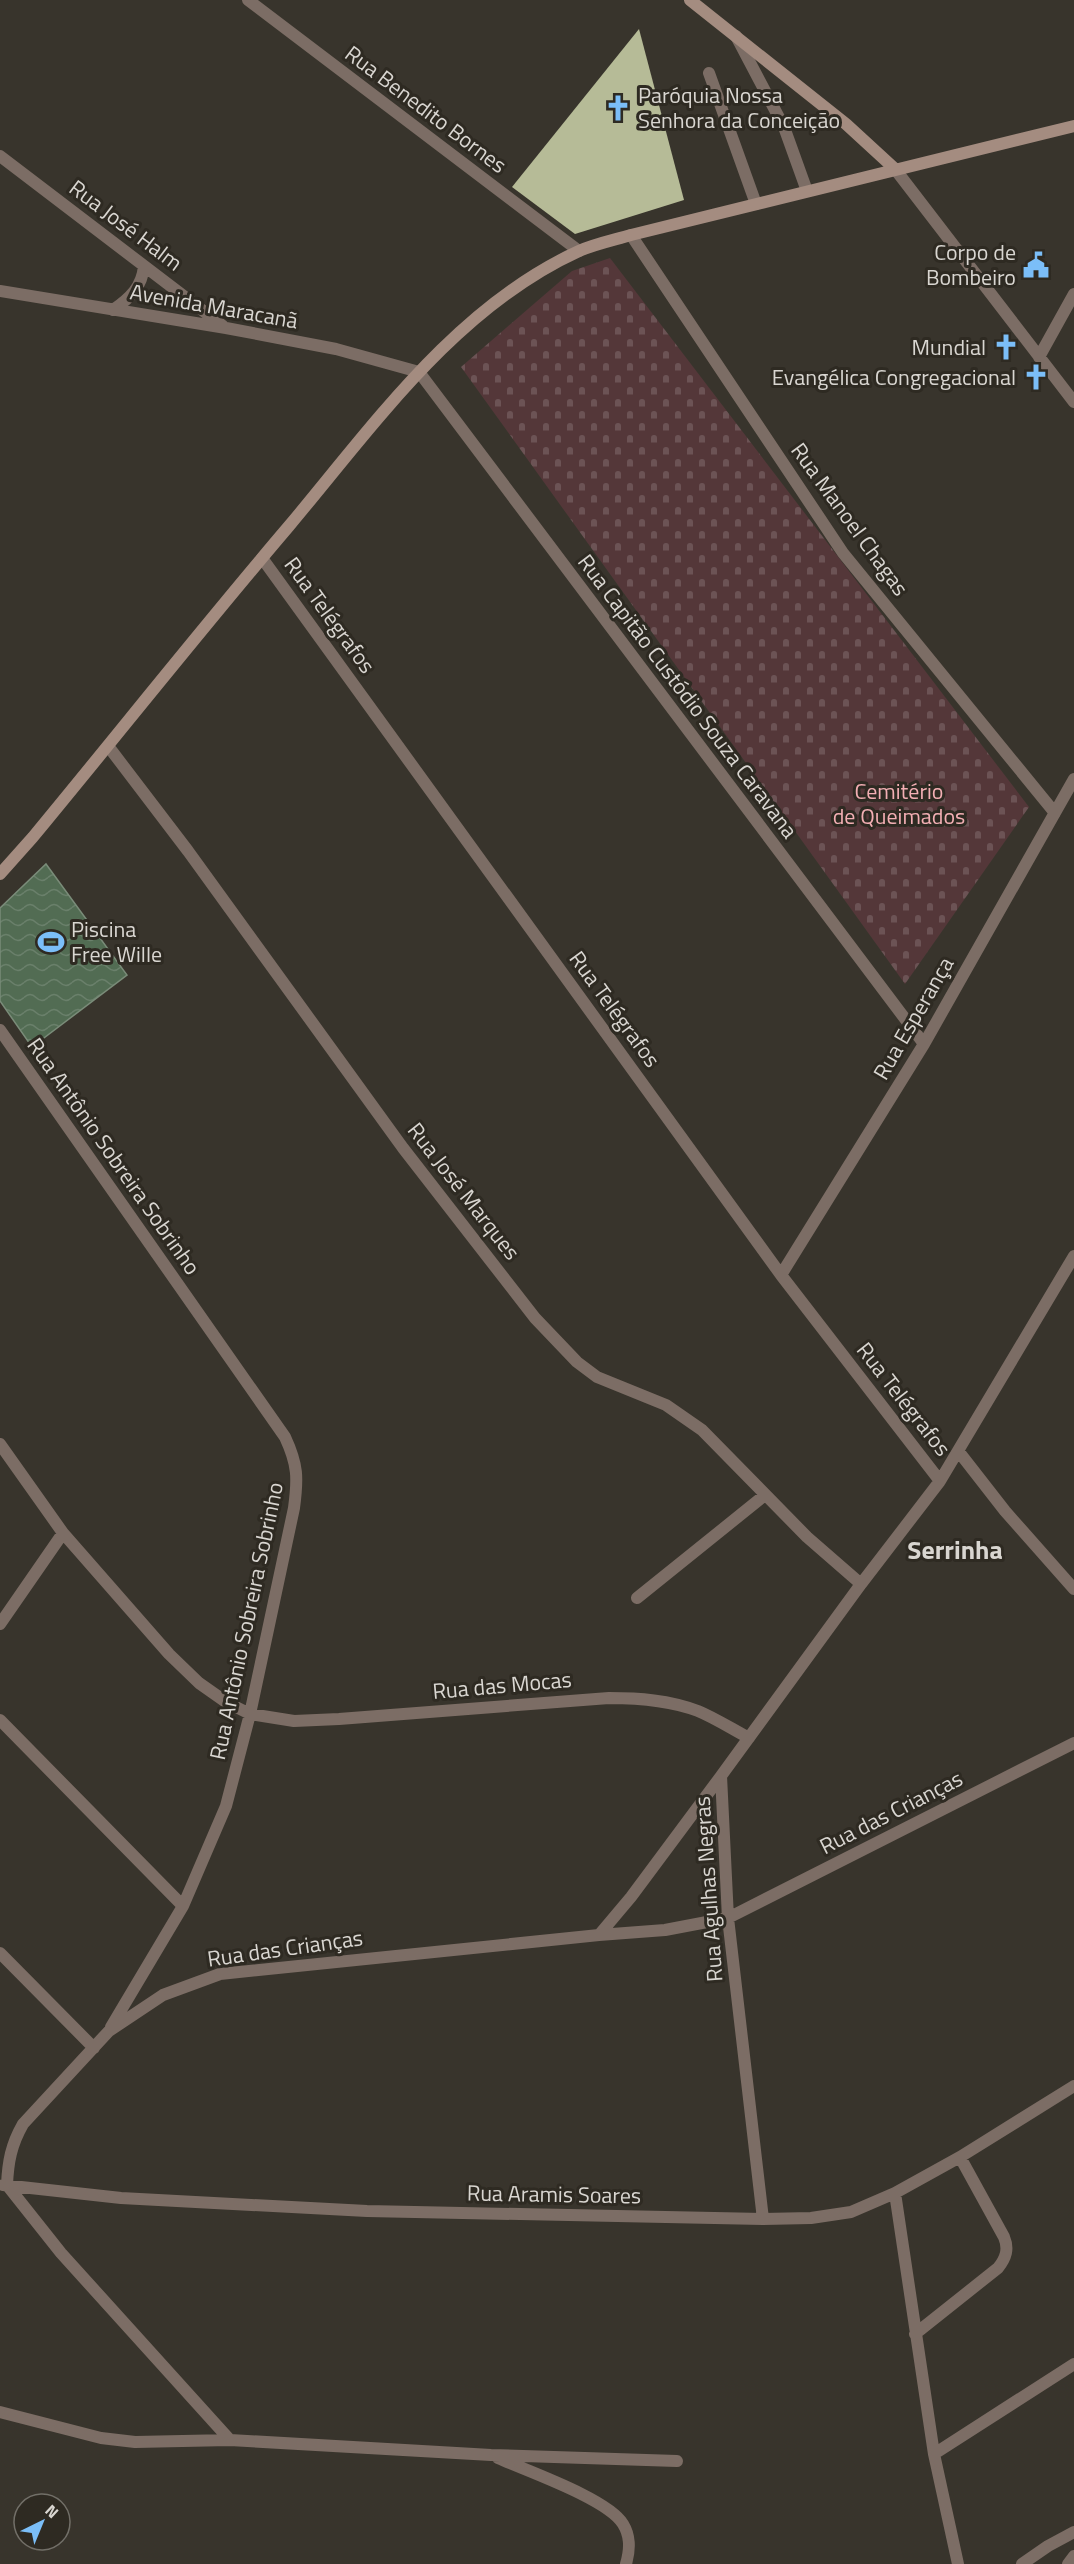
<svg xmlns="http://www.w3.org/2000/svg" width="1074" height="2564" font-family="'Titillium Web',sans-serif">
<defs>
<pattern id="cemetery-stones" width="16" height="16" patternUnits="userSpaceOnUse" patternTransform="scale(1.5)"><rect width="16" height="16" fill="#543739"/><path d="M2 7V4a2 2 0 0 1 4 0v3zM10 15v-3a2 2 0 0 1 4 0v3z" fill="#6c5355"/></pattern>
<pattern id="water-waves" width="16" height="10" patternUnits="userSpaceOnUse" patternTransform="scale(1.5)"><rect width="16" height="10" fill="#526c53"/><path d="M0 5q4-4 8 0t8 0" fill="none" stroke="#6a806b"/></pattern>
</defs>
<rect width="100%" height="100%" fill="#38342c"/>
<path fill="url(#cemetery-stones)" d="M610,258L1029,807L905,984L461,367L572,271Z"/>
<path fill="url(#water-waves)" stroke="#7a8c79" stroke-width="1.5" d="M46,864L127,975L32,1047L0,1001V908Z"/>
<path fill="#b6bb97" d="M639,29L684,200L575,234L512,187Z"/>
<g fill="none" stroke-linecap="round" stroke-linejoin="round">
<path stroke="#7c6d65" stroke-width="12" d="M736,36L784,127L807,191
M709,73L756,204"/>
<path stroke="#7c6d65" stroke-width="12" d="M248,0L579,251
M0,156L223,326
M895,169L1074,402
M631,235L843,553L1055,813
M0,291L226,328L336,349L419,372L924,1044
M113,310C130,298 142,287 144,266
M1039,357L1074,294
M262,558L781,1275L940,1481
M108,746L188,851L403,1148L535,1318L577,1362L597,1377L666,1405L702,1430L807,1537L861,1584
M0,1030L285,1437C298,1465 298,1478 294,1508L250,1714L226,1806L183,1906L111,2027
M781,1275L924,1044L1074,779
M0,1444L63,1533L169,1654L199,1683L226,1702L250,1714L294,1721L339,1719L609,1698C639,1698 669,1700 698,1711C715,1718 732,1729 749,1738
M959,1452L1005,1511L1074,1589
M637,1598L765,1495
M0,1624L63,1533
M0,1720L183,1906
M599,1935L631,1897L721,1776
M0,1953L94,2048
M3,2185L121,2198L367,2211L763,2219L811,2218L851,2212L895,2193L960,2157L1074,2086
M895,2193L934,2454L958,2564
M763,2219L728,1918L721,1776L861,1584L940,1481L1074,1256
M915,2334L998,2268C1006,2258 1009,2249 1004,2237L960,2157
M0,2412L101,2438L135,2442L230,2440L491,2455L677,2461
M230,2440L61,2253L7,2185C8,2162 11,2145 23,2124L109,2031L163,1995L220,1974L599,1935L665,1930L728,1918L1074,1743
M934,2454L1074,2364
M498,2458C527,2471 608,2499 623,2524C631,2537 630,2550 626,2564
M1022,2564L1048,2546L1074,2532
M1068,2564L1074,2556"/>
<path stroke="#a48c80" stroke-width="12" d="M690,0L846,124L895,169
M0,874L33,837C119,733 202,628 289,526C373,426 456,307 579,251C595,244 614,240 631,235L1074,126"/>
</g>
<defs>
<g id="church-bare" transform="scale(2.07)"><path d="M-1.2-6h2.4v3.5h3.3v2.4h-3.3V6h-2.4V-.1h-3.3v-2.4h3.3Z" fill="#7bbef8" stroke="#2e2a22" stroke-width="2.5" paint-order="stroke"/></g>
<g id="civic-bare" transform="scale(2.07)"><path d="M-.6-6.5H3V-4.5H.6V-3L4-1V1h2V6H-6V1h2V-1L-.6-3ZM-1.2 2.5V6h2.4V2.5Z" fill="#7bbef8" stroke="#2e2a22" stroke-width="2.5" paint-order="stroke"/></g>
<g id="stadium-bare" transform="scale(2.07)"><path d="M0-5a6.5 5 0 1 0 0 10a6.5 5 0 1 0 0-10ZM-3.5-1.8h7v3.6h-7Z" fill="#7bbef8" stroke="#2e2a22" stroke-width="2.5" paint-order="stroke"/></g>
</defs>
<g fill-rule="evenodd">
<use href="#church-bare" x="618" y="108"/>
<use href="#civic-bare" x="1036" y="265"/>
<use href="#church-bare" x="1006" y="347"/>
<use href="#church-bare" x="1036" y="377"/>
<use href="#stadium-bare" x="51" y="942"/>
</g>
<g text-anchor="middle" stroke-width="6" stroke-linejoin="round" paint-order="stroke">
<g font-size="22" fill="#d9d6d1" stroke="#2e2a22" text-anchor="end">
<text x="638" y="103" text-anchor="start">Paróquia Nossa<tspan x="638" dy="25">Senhora da Conceição</tspan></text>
<text x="1016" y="260">Corpo de<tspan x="1016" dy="25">Bombeiro</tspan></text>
<text x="986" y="355">Mundial</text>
<text x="1016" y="385">Evangélica Congregacional</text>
<text x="71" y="937" text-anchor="start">Piscina<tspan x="71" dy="25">Free Wille</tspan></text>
</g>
<g font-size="22" fill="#d9d6d1" stroke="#2e2a22">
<text transform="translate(426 109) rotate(37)" y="8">Rua Benedito Bornes</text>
<text transform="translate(126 225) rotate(37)" y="8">Rua José Halm</text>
<text transform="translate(214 306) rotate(10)" y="8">Avenida Maracanã</text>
<text transform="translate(850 519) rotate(54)" y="8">Rua Manoel Chagas</text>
<text transform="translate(330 615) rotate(54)" y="8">Rua Telégrafos</text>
<text transform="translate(688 696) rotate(53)" y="8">Rua Capitão Custódio Souza Caravana</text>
<text transform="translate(615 1009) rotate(54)" y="8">Rua Telégrafos</text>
<text transform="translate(913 1018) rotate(-60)" y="8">Rua Esperança</text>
<text transform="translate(114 1156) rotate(55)" y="8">Rua Antônio Sobreira Sobrinho</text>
<text transform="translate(464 1191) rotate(52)" y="8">Rua José Marques</text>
<text transform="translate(904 1399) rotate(52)" y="8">Rua Telégrafos</text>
<text transform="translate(246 1621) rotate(-78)" y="8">Rua Antônio Sobreira Sobrinho</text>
<text transform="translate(502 1685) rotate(-5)" y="8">Rua das Mocas</text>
<text transform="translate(891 1812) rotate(-27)" y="8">Rua das Crianças</text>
<text transform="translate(708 1889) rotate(-94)" y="8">Rua Agulhas Negras</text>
<text transform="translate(285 1948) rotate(-8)" y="8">Rua das Crianças</text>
<text transform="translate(554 2194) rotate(1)" y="8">Rua Aramis Soares</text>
</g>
<g font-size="22" fill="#f3afb4" stroke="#2e2a22">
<text x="899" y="799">Cemitério<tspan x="899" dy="25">de Queimados</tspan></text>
</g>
<g font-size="26" font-weight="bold" fill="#d9d6d1" stroke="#2e2a22">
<text x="955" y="1559">Serrinha</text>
</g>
</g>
<g transform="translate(42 2522) rotate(43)"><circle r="28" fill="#2e2a22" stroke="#726f68" stroke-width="1.5"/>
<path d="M0-4.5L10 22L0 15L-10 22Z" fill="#7bbef8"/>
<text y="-9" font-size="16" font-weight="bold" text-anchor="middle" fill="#d9d6d1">N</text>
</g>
</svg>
